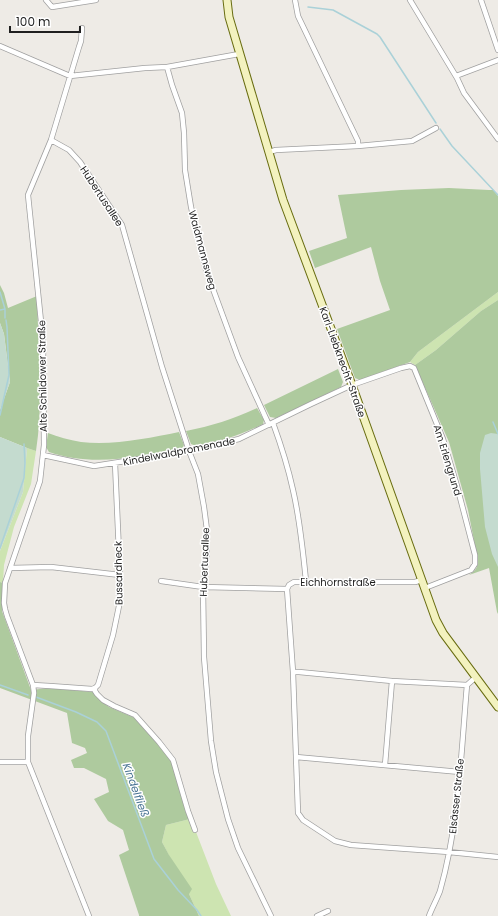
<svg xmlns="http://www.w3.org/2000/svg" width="498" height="916" font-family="Poppins,sans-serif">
<rect width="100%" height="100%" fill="#eeebe6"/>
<path fill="#cde4b1" d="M498,292V300L481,311L436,350L415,365L410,362L418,352Z
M27,448L36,451L31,484L14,527L4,565L3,583L0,582V551L23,492Z
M190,819L196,832L216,884L231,916H199L189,894L162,842L166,825Z"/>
<path fill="#aeca9e" d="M449,188L489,190H493L498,196V292L418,352L410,362L360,380L355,378L337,329L390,310L380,281L371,247L315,268L309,251L347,238L338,195L401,190Z
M0,285L4,293L8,308L37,296C38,347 44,400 36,451L27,448L0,437V410L10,382L4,334L0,323Z
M498,300V614L497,612L489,568L469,575C474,572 478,568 478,561L468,510L449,442L415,365L436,350L481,311Z
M338,369L343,382L341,387L276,418L270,417L264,405Z
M257,408L264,420L263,424C241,435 219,442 196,446L191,444L186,431C211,426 234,419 257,408Z
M179,432L184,445L182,449C138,457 92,467 49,452L46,447L48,433C58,437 69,440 81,442C112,446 149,438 179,432Z
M0,582L3,583L2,611L31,690L49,688L93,692L101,701L109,707L135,718L167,753L172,762L190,819L166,825L162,842L169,855L192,889L189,894L199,916H139V915L119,855L129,850L123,830L108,821L94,799L109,792L106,779L84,768H74L71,760L87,753L85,748L72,743L67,713L0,688Z"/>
<path fill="#c4dbcf" d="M0,323L4,334L10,382L0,410Z
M491,433L498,434V567L492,554L485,527L480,469V453L485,435Z
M0,437L27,448L23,492L0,551Z"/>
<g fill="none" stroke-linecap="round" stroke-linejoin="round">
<path stroke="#aad1d8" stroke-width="1.5" d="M308,7L333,10L377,34L380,37L436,123
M440,129L452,146L498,195
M0,292L5,309V318
M0,310L5,309
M0,415L9,375L7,327L6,320
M493,422L498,434
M0,548L24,478L25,463L24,444
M0,685L28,695
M36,697L76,712L97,722L106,731L154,859L178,890L197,910L201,916"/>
<g stroke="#a0a0a0" stroke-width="6">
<path id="street" d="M46,0L52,7L96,0
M295,0L298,16L358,141V146
M410,0L457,78L464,93L498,139
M481,0L498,50
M82,28L81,41L79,47L51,140L28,195L43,341L44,445L40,481L5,583L4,603L5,609L7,616L33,685L34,693L28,736V762L89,916
M0,46L70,76L145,68L167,67L239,54
M167,67L172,85L182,113L184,133L185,170L191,207L206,270L238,357L269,425
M456,76L498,60
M51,140L69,150L80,162L122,225L162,367L189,451L198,474L204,507L207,530V553L203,587L204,657L211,741L216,772L228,819L238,848L271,916
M269,152L276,150L358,146L412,141L436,128
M273,423C281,445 288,467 293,490C300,520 303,551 306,581
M43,455L94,466L189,451L239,439L311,404L352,385L401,368L410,366L414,368L443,439L457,486L475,555V564L471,570L425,588
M10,568L51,567L120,575
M161,581L203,587L287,589L289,585L294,582H415L422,580
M287,589L293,672L298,813L303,820L335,841L351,845L449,852L498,857
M293,672H299L392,681L467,685
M33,685L50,686L92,689L95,688L98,685L113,635L119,606L120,575L115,463
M95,688V691L97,694L103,700L114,706L135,715L159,742L173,760L188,811L195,830
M296,757L460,772
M0,762H28
M385,765L392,681
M317,916L328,911
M429,916C432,908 437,899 440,891C459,824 461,754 467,685L476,677"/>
</g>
<g stroke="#686c10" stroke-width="9">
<path id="secondary" d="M227,0L229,17L283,200L352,385L436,620L443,633L498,707"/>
</g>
<use href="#street" stroke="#fff" stroke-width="4.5"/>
<use href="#secondary" stroke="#f3f2bf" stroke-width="7"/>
</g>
<g text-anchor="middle" stroke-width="3" stroke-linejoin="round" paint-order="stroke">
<g font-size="10" fill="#1f1f1f" stroke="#fff">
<text transform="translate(102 196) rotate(57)" y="4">Hubertusallee</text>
<text transform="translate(203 250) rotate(75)" y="4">Waidmannsweg</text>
<text transform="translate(343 362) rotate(70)" y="4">Karl-Liebknecht-Straße</text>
<text transform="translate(42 376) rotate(-91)" y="4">Alte Schildower Straße</text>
<text transform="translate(179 451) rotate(-11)" y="4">Kindelwaldpromenade</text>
<text transform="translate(448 460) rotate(73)" y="4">Am Erlengrund</text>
<text transform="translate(204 562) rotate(-88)" y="4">Hubertusallee</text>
<text transform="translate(118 573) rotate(-91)" y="4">Bussardheck</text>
<text x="338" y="586">Eichhornstraße</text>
<text transform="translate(456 796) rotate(-84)" y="4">Elsässer Straße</text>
</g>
<g font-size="11" font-style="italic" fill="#4d7796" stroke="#fff">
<text transform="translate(136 790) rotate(70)" y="4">Kindelfließ</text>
</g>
</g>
<path d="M10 26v6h70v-6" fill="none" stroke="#1f1f1f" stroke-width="2"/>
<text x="16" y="26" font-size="12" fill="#1f1f1f" stroke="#ffffff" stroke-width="3" paint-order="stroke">100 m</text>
</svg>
